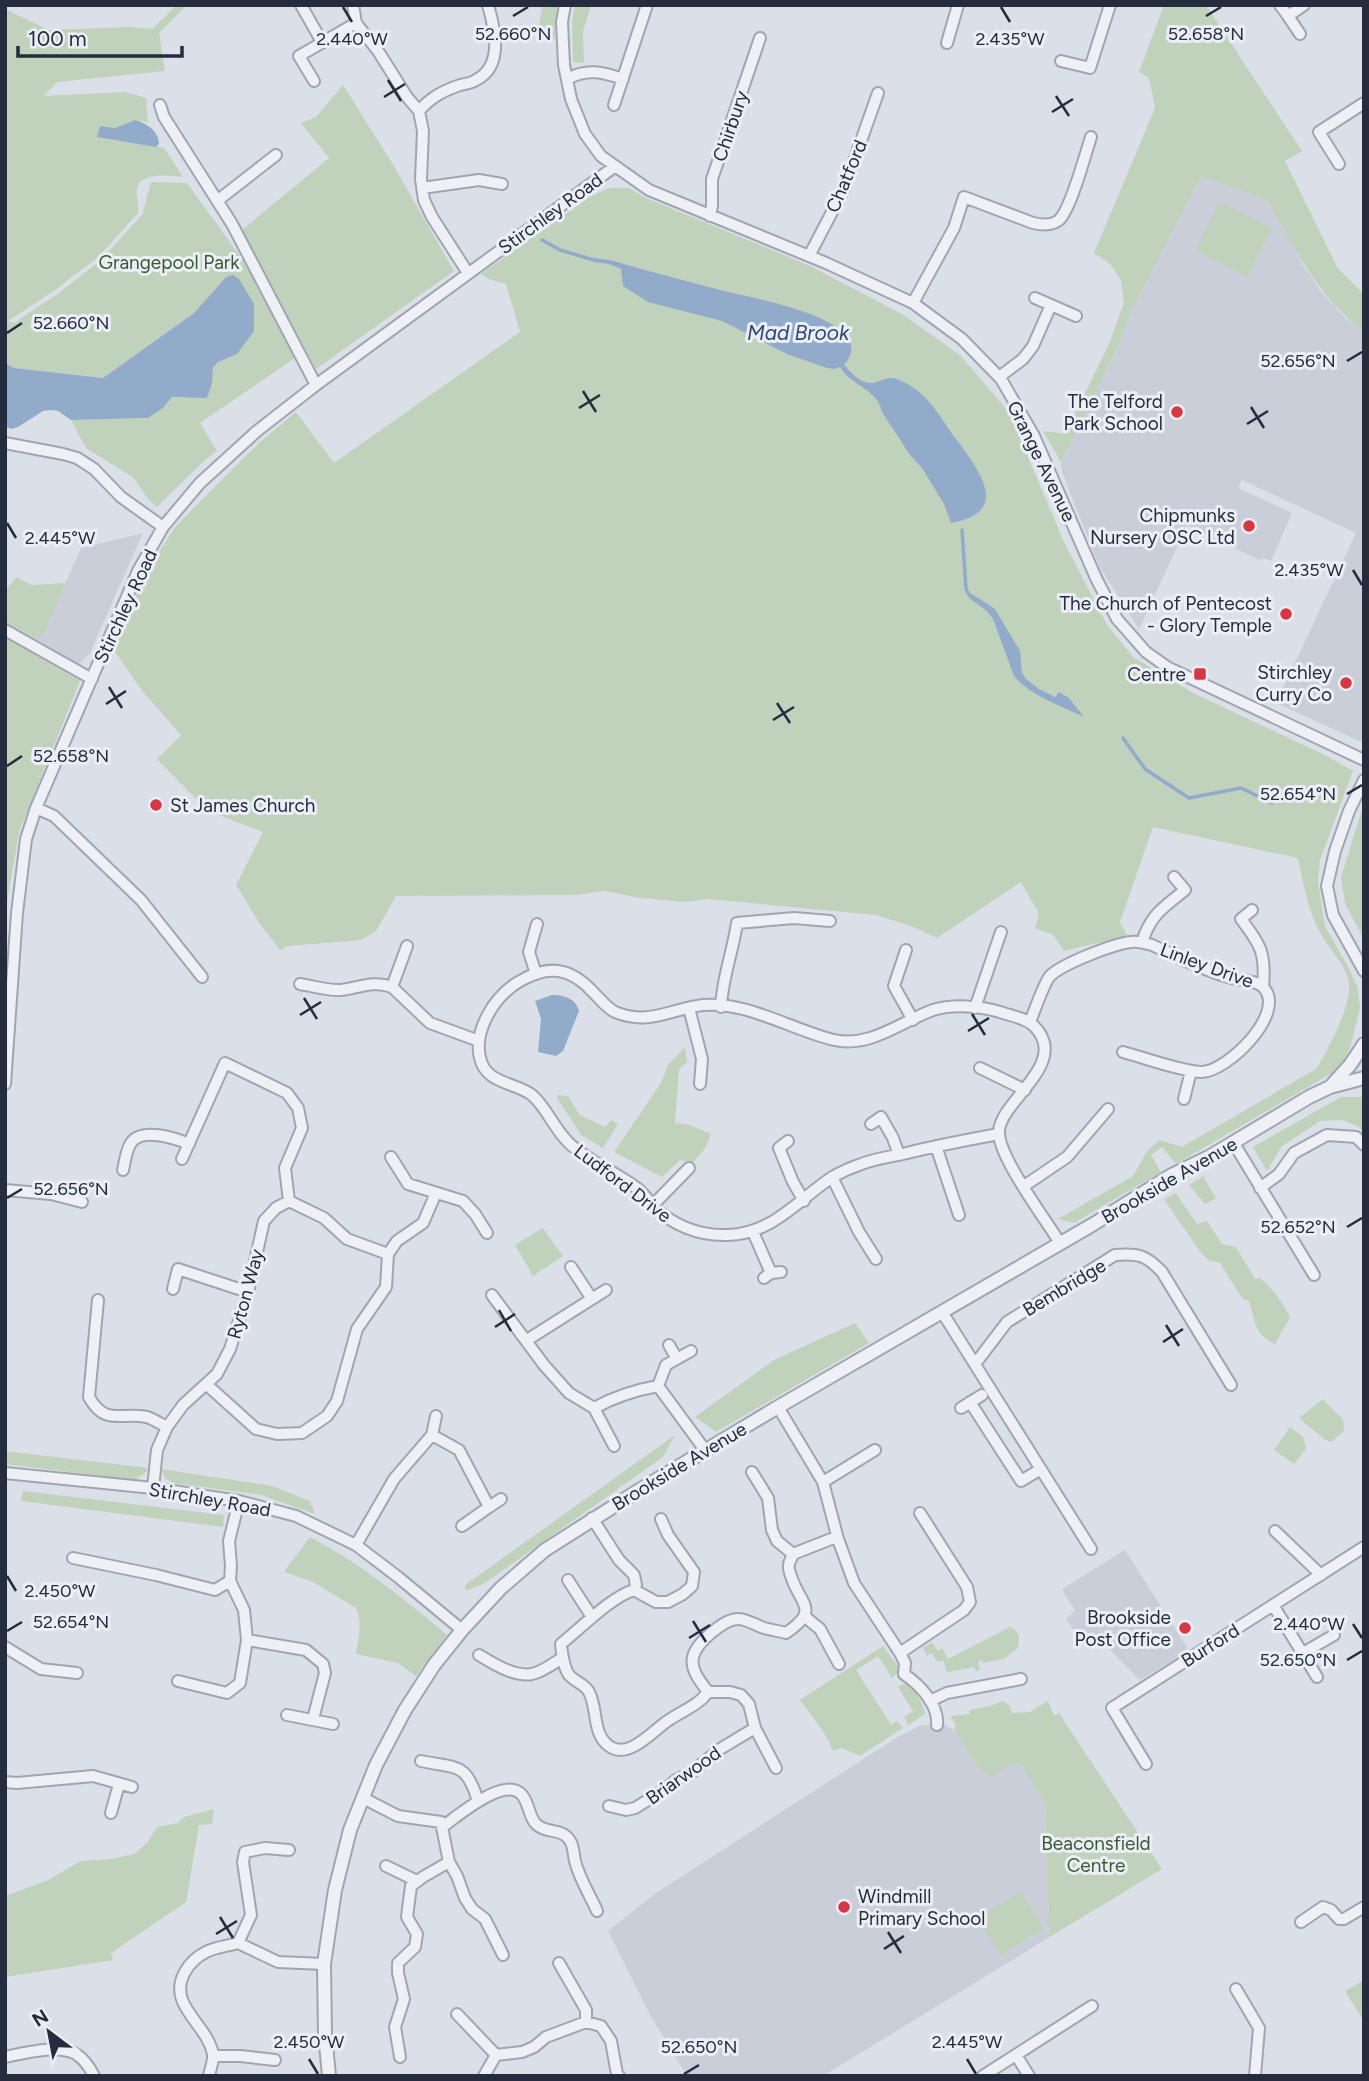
<svg xmlns="http://www.w3.org/2000/svg" width="1369" height="2081" font-family="Figtree,sans-serif">
<rect width="100%" height="100%" fill="#dbdfe7"/>
<path fill="#c9ced9" d="M1201,177L1267,200L1303,265L1320,290L1344,317L1364,333V743L1276,703L1356,533L1242,480L1238,488L1292,513L1271,561L1264,558L1259,560L1187,525L1139,629L1099,566L1062,472L1061,462L1119,345L1128,318Z
M143,533L90,653L79,664L34,638L43,634L81,548Z
M1125,1550L1186,1646L1188,1651L1140,1680L1092,1632L1084,1637L1082,1633L1077,1635L1066,1619L1075,1611L1062,1589Z
M921,1725H945L954,1730L979,1768L1021,1764L1045,1803L1049,1921L1048,1938L823,2076H687L650,2015L608,1931L656,1893L896,1738Z"/>
<path fill="#c0d2bc" d="M177,5H187L159,33L165,71L57,82L44,96L125,92L146,98L148,122L135,120L115,128L100,126L165,149L183,177C170,176 141,171 137,189C136,196 138,204 139,212L97,258L51,293L8,321L14,323L56,295L100,261L142,215L151,182L187,183L243,260L295,358L200,423L217,451L206,459L157,507L148,499L134,478L86,448L71,420L148,418L163,408L172,397L184,398L212,375C213,361 225,359 237,354L226,277L194,313L103,378L14,368L5,363V9L49,30L130,27L152,29Z
M542,5H557L555,39L538,33Z
M575,5H591L583,32L584,63L573,62L572,21Z
M1164,5H1206L1302,151L1285,161L1337,267L1364,294V333C1319,297 1294,249 1267,200L1201,177L1128,318L1119,345L1061,462L1043,431L1065,434L1109,344L1124,303L1121,281L1110,264L1094,253L1155,108L1149,78L1139,72Z
M343,85L392,163L454,271L316,369L242,230L329,158L301,123L316,117Z
M610,188H629L646,198L808,265L902,314L960,355L1009,412L1064,542L1107,625L1133,657L1193,693L1327,756L1353,771L1320,860L1318,882L1325,926L1347,965L1358,988L1360,1009L1350,1048L1341,1065L1332,1073L1176,1164L1162,1147L1151,1155L1161,1172L1074,1223L1058,1219L1133,1176L1147,1151L1159,1140L1182,1147L1316,1069C1327,1053 1352,1003 1349,984C1347,965 1331,952 1322,936C1308,912 1304,886 1298,858L1153,827L1120,922L1127,936L1064,951L1053,935L1035,928L1039,914L1021,882L937,938L911,926L876,915L708,899L686,902L640,898L605,891L576,895L396,896L376,931L361,940L288,946L280,950L260,924L236,885L263,832L208,811L157,759L181,735L143,692L113,649L147,570L176,526L259,443L296,412L334,463L520,332L506,284L489,279L481,274L591,196Z
M1220,202L1272,228L1247,277L1195,251Z
M16,577L32,585L66,583L43,635L34,638L5,622V591Z
M5,637L80,681L19,832L5,914Z
M1364,803V940L1345,903L1341,877Z
M685,1047L687,1062L679,1069L675,1123L689,1125L711,1134L706,1147L693,1163L680,1160L662,1177L614,1152L661,1083L668,1065Z
M558,1095L568,1096L580,1115L605,1127L611,1120L618,1124L603,1148L581,1135L557,1098Z
M1341,1097H1364V1133L1359,1127L1343,1120L1320,1121L1282,1146L1267,1171L1253,1147Z
M1203,1176L1216,1198L1205,1204L1189,1185Z
M1176,1193L1197,1224L1207,1221L1222,1244L1236,1247L1255,1279L1260,1278C1273,1288 1282,1302 1290,1317L1275,1344C1253,1333 1256,1322 1249,1301L1242,1298L1220,1263L1209,1260L1201,1253L1164,1199Z
M543,1228L563,1256L533,1276L515,1245Z
M855,1323L869,1343L716,1432L695,1417L774,1360Z
M1323,1399L1343,1420L1344,1431L1331,1442L1324,1439L1299,1418Z
M1290,1427L1303,1437L1306,1449L1294,1464L1274,1450Z
M675,1435L663,1457L485,1583L466,1591L465,1585Z
M5,1451L148,1468L146,1472L135,1480L5,1464Z
M161,1469L272,1486L310,1501L315,1514L261,1495L173,1483L165,1478Z
M23,1491L224,1515L223,1527L21,1501Z
M310,1537C360,1563 403,1598 447,1635L416,1676L398,1663L356,1654C358,1639 363,1622 356,1608L313,1582L284,1572Z
M1010,1627C1021,1632 1019,1637 1018,1648L1004,1659L983,1663L982,1660L978,1661L980,1670L976,1671L974,1667L947,1672L943,1660L938,1662L931,1653L927,1656L923,1648L932,1642L938,1651L942,1648L948,1659Z
M883,1646L897,1665L899,1666L898,1672L892,1678L878,1656L856,1670L891,1725L897,1721L903,1728L860,1756L842,1748L833,1751L825,1734L800,1700Z
M903,1684H908C916,1692 923,1703 925,1714L908,1725L904,1717L913,1711L898,1687Z
M1003,1701L1010,1706L1012,1713L1030,1712L1048,1701L1054,1715L1059,1713L1162,1869L1048,1938L1049,1921L1045,1803L1021,1764H1013L992,1776L979,1768L954,1730L956,1725L950,1716L970,1714L969,1710L990,1706Z
M214,1809L212,1824L199,1825L186,1902L111,1953L113,1960L5,1977V1896L46,1881L81,1861L112,1859L134,1854L148,1842L157,1827L178,1823L184,1817Z
M1021,1891L1044,1928L1001,1955L978,1918Z
M1364,1980L1362,2018L1345,1991Z"/>
<path fill="#93abca" d="M135,120C146,123 159,131 159,144L156,147L97,137L100,126L115,128Z
M594,258L610,260C647,271 684,280 720,290C744,297 885,318 844,365C850,371 857,380 865,382C874,386 882,378 891,378C897,378 906,383 911,386C929,397 942,419 953,435C976,466 1015,512 951,523L944,504L922,468L910,455L882,412C877,388 851,386 840,367L834,369L827,368L787,354L722,321L648,302L623,286L621,269L609,264L593,262Z
M233,275L239,279L254,304V331L237,354L218,362L213,368L212,383L207,398L172,397L163,408L148,418L71,420L58,411L51,410L43,411L18,427L11,429L5,426L7,401L5,399V363L14,368L103,378L194,313L226,277Z
M972,594L995,609L1020,651L1022,673L1026,679L1039,689L1055,697L1059,692L1069,698L1084,717C1063,707 1029,695 1014,676L993,619L987,611L969,598Z
M552,995C563,995 576,998 579,1011L563,1051L556,1056L538,1052L541,1019L535,1001Z"/>
<g fill="none" stroke-linecap="round" stroke-linejoin="round">
<path stroke="#93abca" stroke-width="3.5" d="M542,240L560,250L594,260
M962,530L966,589L970,596
M1123,738L1145,769L1189,798L1241,788L1272,803"/>
<g stroke="#a0a6b1" stroke-width="14">
<path id="minor" d="M301,5L322,42
M353,5L356,23L378,51L407,97L419,111L423,131L421,179L424,200L432,217L468,273
M565,5L562,22L564,65L571,99L585,134L601,156L649,190L826,263L913,303L962,339L1001,379L1034,436L1096,578L1117,619L1146,652L1167,667L1364,760
M1280,5L1288,16L1304,5
M1288,16L1300,34
M947,43L958,5
M1061,61L1090,68L1110,5
M567,79C587,68 603,72 623,79
M314,81L299,56L356,23
M160,105L164,117L232,224L316,385
M614,105L647,5
M419,111C431,97 443,91 460,85C465,84 472,83 476,80C504,66 495,29 488,5
M1339,164L1319,132L1364,103
M422,188L479,180L502,184
M217,201L276,155
M710,216L712,206V179L760,38
M809,256L844,189L878,93
M1035,298L1051,305
M913,303L954,228L964,197L1033,223C1042,225 1052,226 1059,220C1071,209 1085,155 1091,137
M999,377L1023,359L1033,346L1051,305L1076,316
M5,443L63,454L77,458L94,469L121,497L163,527
M5,630L92,679
M1364,780L1349,811L1335,851L1327,886L1333,915L1364,971
M36,808L54,816L141,900L202,977
M1252,910L1241,919C1261,945 1266,954 1263,987
M1142,942C1151,914 1163,908 1185,890L1174,877
M906,950L894,986L913,1020
M536,974L529,952L537,924
M300,984C313,986 328,991 341,990C359,988 373,980 392,987L430,1023L479,1041
M392,987L407,946
M721,1007C722,979 733,951 737,923L794,918L830,921
M689,1008L702,1059L700,1084
M975,1008L1001,932
M1030,1022C1034,1012 1044,983 1050,976C1062,964 1113,944 1131,942C1138,941 1145,943 1152,945C1178,957 1205,971 1232,978C1242,981 1256,980 1263,987C1288,1012 1228,1071 1202,1072C1183,1072 1142,1057 1123,1052
M980,1068L1025,1090
M5,1084L17,913L26,839L36,808L138,571L163,527L200,483L257,431L316,385L614,167
M1184,1099L1191,1071
M871,1124L881,1117L893,1138L899,1155
M999,1134C966,1140 934,1146 903,1154C888,1157 872,1159 859,1165C850,1168 839,1173 831,1178C798,1200 772,1234 728,1235C699,1236 674,1226 653,1206C648,1200 644,1194 638,1189C616,1172 589,1162 569,1143C554,1129 547,1108 532,1095C516,1083 491,1084 482,1064C470,1034 494,996 520,981C549,964 571,968 593,992C600,999 607,1008 615,1012C649,1026 670,1009 703,1005C747,1001 792,1030 834,1040C871,1048 900,1022 933,1010C953,1004 980,1006 1000,1012C1011,1016 1026,1018 1034,1026C1071,1063 1001,1100 999,1131C997,1155 1046,1220 1060,1243
M788,1141L779,1148L793,1182L804,1201
M1233,1142L1314,1275
M936,1146L959,1215
M391,1157L408,1184L463,1201L475,1214L487,1233
M182,1159L225,1063L287,1093L298,1108L302,1128L285,1168L289,1201
M123,1170C125,1162 126,1150 131,1143C141,1127 175,1138 189,1144
M832,1177L859,1232L876,1259
M1024,1186L1067,1157L1108,1109
M1260,1188L1279,1174L1294,1153L1327,1135L1356,1137L1364,1145
M5,1190L51,1194L82,1202
M653,1205L689,1168
M753,1232L771,1273
M571,1267L592,1299
M764,1278L771,1273L781,1272
M173,1289L178,1269L248,1292
M492,1295L544,1365L569,1393L594,1408
M98,1300L89,1397C105,1426 120,1412 147,1417C153,1419 161,1424 167,1427
M942,1312L1091,1549
M527,1340L606,1290
M669,1345L677,1359
M975,1364L1007,1322L1115,1255C1138,1253 1146,1255 1162,1272L1231,1385
M206,1384L256,1429L277,1434L302,1433L327,1416L337,1401L357,1329L386,1287L388,1254L397,1241L423,1223L436,1193
M658,1386L666,1365L691,1351
M970,1402L1021,1481L1041,1469
M778,1407L823,1482L838,1539L854,1583L900,1653L905,1663L904,1674C920,1685 939,1705 937,1725
M961,1408L982,1395
M432,1435L459,1450L489,1507L462,1526
M614,1446L594,1408C614,1397 636,1390 658,1386L705,1450
M5,1473L153,1488L239,1501L296,1516L356,1545L398,1577L462,1630
M823,1482L875,1450
M153,1488L157,1450L167,1427L183,1405L217,1374L230,1349L248,1292L264,1221L276,1208L289,1201L324,1218L347,1239L388,1254
M489,1507L501,1499
M592,1518L619,1560L634,1575L636,1585L634,1590C611,1597 581,1628 561,1644C562,1654 563,1666 569,1675C575,1682 585,1684 589,1692C598,1709 592,1734 609,1746C629,1761 654,1729 669,1720C683,1710 698,1706 708,1692C701,1682 690,1670 693,1657C696,1643 724,1619 738,1619C747,1619 755,1625 764,1628C771,1630 779,1631 786,1633C821,1609 800,1605 791,1576C790,1573 788,1568 789,1565C789,1561 792,1558 793,1554L777,1541L772,1530L768,1498L752,1472
M1275,1531L1321,1575
M356,1545L394,1479L432,1435L436,1416
M793,1554L831,1539H838
M73,1558L156,1575L215,1590L230,1581L231,1566L229,1541L239,1501
M568,1580L592,1617
M634,1590L656,1602H668L683,1594L692,1586L694,1572L668,1535L661,1519
M1273,1605L1317,1677
M804,1616L820,1629L839,1664
M247,1640L306,1650L323,1664L325,1673L313,1719
M5,1647L41,1669L77,1673
M900,1653L964,1610L970,1602L967,1587L920,1513
M1303,1653L1334,1635
M479,1655C494,1664 514,1677 532,1674C542,1672 554,1663 562,1658
M178,1681L227,1693L240,1683L247,1640L244,1610L230,1581
M708,1692H730L741,1695L749,1704L755,1728L776,1768
M930,1701L947,1693L1021,1679
M287,1715L333,1724
M421,1761C458,1769 466,1762 478,1801
M1146,1764L1112,1708L1364,1547
M5,1782L17,1783L93,1776L132,1787
M363,1798L398,1816L441,1822L449,1862L457,1876L465,1898L472,1909L485,1919L503,1955
M609,1806L626,1810L635,1808L661,1792L676,1780L692,1772L720,1749L755,1728
M111,1813L119,1784
M442,1827C458,1816 505,1775 522,1795C529,1803 529,1817 536,1824C545,1833 558,1829 566,1836C574,1843 573,1852 575,1861C579,1878 590,1895 597,1911
M386,1866L417,1881
M1301,1922L1323,1907L1331,1910L1339,1919H1344L1364,1907
M238,1943L278,1962L324,1964
M559,1963L586,2010V2022
M1236,1989L1259,2028L1255,2076
M457,2014L496,2055
M1016,2055L1029,2076
M213,2056H240L275,2060
M5,2057C25,2053 59,2044 76,2054C84,2059 90,2068 94,2076
M400,2057L395,2027L404,1999L398,1973V1963L415,1947L417,1934L407,1917L411,1886L423,1877L449,1862
M209,2076C210,2069 214,2061 213,2054C209,2034 191,2020 183,2002C174,1982 188,1961 206,1952C216,1947 228,1946 238,1943L251,1915L243,1862L245,1852L265,1848L289,1850
M484,2076L496,2055L522,2052L534,2047L546,2037L586,2022L601,2026L611,2041L617,2074L619,2076
M983,2076L1092,2006"/>
</g>
<g stroke="#a0a6b1" stroke-width="16">
<path id="tertiary" d="M1330,1087L1350,1065L1364,1044
M329,2076L325,2034L324,1964L335,1890L350,1830L376,1765L405,1710L434,1665L462,1630L501,1588L545,1550L641,1489L778,1407L1092,1225L1170,1176L1209,1157L1309,1097L1330,1087L1364,1078"/>
</g>
<use href="#minor" stroke="#eef0f5" stroke-width="10"/>
<use href="#tertiary" stroke="#eef0f5" stroke-width="12"/>
</g>
<path fill="none" stroke="#242c3e" stroke-width="2.5" d="M343,7L352,22M1001,7L1010,22M513,16L528,7M1206,16L1221,7M388,80L401,101M1056,96L1069,116M384,97L405,84M1052,112L1073,99M7,333L22,323M1347,361L1362,352M583,391L596,412M1251,407L1264,428M579,408L600,395M1247,424L1268,411M7,523L16,538M1353,570L1362,585M109,687L122,708M777,703L790,723M106,704L126,691M773,720L794,707M7,766L22,756M1347,794L1362,785M304,998L317,1019M972,1014L985,1035M300,1015L321,1002M968,1031L989,1018M7,1198L22,1189M1347,1227L1362,1218M499,1310L511,1331M1166,1325L1179,1346M495,1327L515,1314M1163,1342L1183,1329M7,1576L16,1591M693,1621L706,1642M1353,1624L1362,1638M7,1631L22,1622M689,1638L710,1625M1347,1660L1362,1651M220,1917L233,1938M888,1932L901,1953M216,1934L237,1921M884,1949L904,1936M309,2059L318,2074M967,2059L976,2074M684,2074L699,2065"/>
<g fill="#d73645" stroke="#ebeef5" stroke-width="2.5">
<circle cx="1177" cy="412" r="7"/>
<circle cx="1249" cy="526" r="7"/>
<circle cx="1286" cy="614" r="7"/>
<rect x="1193" y="667" width="14" height="14" rx="3.5"/>
<circle cx="1346" cy="683" r="7"/>
<circle cx="156" cy="805" r="7"/>
<circle cx="1185" cy="1628" r="7"/>
<circle cx="844" cy="1907" r="7"/>
</g>
<g text-anchor="middle" stroke-width="6" stroke-linejoin="round" paint-order="stroke">
<g font-size="19" fill="#242c3e" stroke="#ebeef5">
<text transform="translate(730 126) rotate(-71)" y="7">Chirbury</text>
<text transform="translate(846 176) rotate(-67)" y="7">Chatford</text>
<text transform="translate(550 213) rotate(-36)" y="7">Stirchley Road</text>
<text transform="translate(1042 461) rotate(64)" y="7">Grange Avenue</text>
<text transform="translate(125 606) rotate(-65)" y="7">Stirchley Road</text>
<text transform="translate(1207 965) rotate(20)" y="7">Linley Drive</text>
<text transform="translate(1169 1180) rotate(-30)" y="7">Brookside Avenue</text>
<text transform="translate(623 1183) rotate(37)" y="7">Ludford Drive</text>
<text transform="translate(1064 1287) rotate(-31)" y="7">Bembridge</text>
<text transform="translate(245 1294) rotate(-75)" y="7">Ryton Way</text>
<text transform="translate(679 1466) rotate(-31)" y="7">Brookside Avenue</text>
<text transform="translate(210 1499) rotate(10)" y="7">Stirchley Road</text>
<text transform="translate(1210 1645) rotate(-32)" y="7">Burford</text>
<text transform="translate(683 1775) rotate(-35)" y="7">Briarwood</text>
</g>
<g font-size="19" fill="#365b31" stroke="#ebeef5">
<text x="169" y="269">Grangepool Park</text>
<text x="1096" y="1850">Beaconsfield<tspan x="1096" dy="22">Centre</tspan></text>
</g>
<g font-size="19" fill="#242c3e" stroke="#ebeef5" text-anchor="end">
<text x="1163" y="408">The Telford<tspan x="1163" dy="22">Park School</tspan></text>
<text x="1235" y="522">Chipmunks<tspan x="1235" dy="22">Nursery OSC Ltd</tspan></text>
<text x="1272" y="610">The Church of Pentecost<tspan x="1272" dy="22">- Glory Temple</tspan></text>
<text x="1332" y="679">Stirchley<tspan x="1332" dy="22">Curry Co</tspan></text>
<text x="1186" y="681">Centre</text>
<text x="170" y="812" text-anchor="start">St James Church</text>
<text x="1171" y="1624">Brookside<tspan x="1171" dy="22">Post Office</tspan></text>
<text x="858" y="1903" text-anchor="start">Windmill<tspan x="858" dy="22">Primary School</tspan></text>
</g>
<g font-size="21" font-style="italic" fill="#2c4874" stroke="#ebeef5">
<text x="798" y="340">Mad Brook</text>
</g>
</g>
<g font-size="18" text-anchor="middle" fill="#242c3e" stroke="#ebeef5" stroke-width="6" stroke-linejoin="round" paint-order="stroke">
<text x="513" y="40">52.660°N</text>
<text x="1206" y="40">52.658°N</text>
<text x="352" y="45">2.440°W</text>
<text x="1010" y="45">2.435°W</text>
<text x="71" y="329">52.660°N</text>
<text x="1298" y="367">52.656°N</text>
<text x="60" y="544">2.445°W</text>
<text x="1309" y="576">2.435°W</text>
<text x="71" y="762">52.658°N</text>
<text x="1298" y="800">52.654°N</text>
<text x="71" y="1195">52.656°N</text>
<text x="1298" y="1233">52.652°N</text>
<text x="60" y="1597">2.450°W</text>
<text x="71" y="1628">52.654°N</text>
<text x="1309" y="1630">2.440°W</text>
<text x="1298" y="1666">52.650°N</text>
<text x="309" y="2048">2.450°W</text>
<text x="967" y="2048">2.445°W</text>
<text x="699" y="2053">52.650°N</text>
</g>
<rect width="1369" height="2081" fill="none" stroke="#242c3e" stroke-width="14"/>
<g transform="translate(49 2032) rotate(328)" stroke="#ebeef5" stroke-width="5" paint-order="stroke">
<path d="M0-5L12 26L0 18L-12 26Z" fill="#242c3e"/>
<text y="-10" font-size="19" font-weight="bold" text-anchor="middle" fill="#242c3e">N</text>
</g>
<path d="M18 46v10h164v-10" fill="none" stroke="#242c3e" stroke-width="3.5"/>
<text x="28" y="46" font-size="21" fill="#242c3e" stroke="#ebeef5" stroke-width="5" paint-order="stroke">100 m</text>
</svg>
